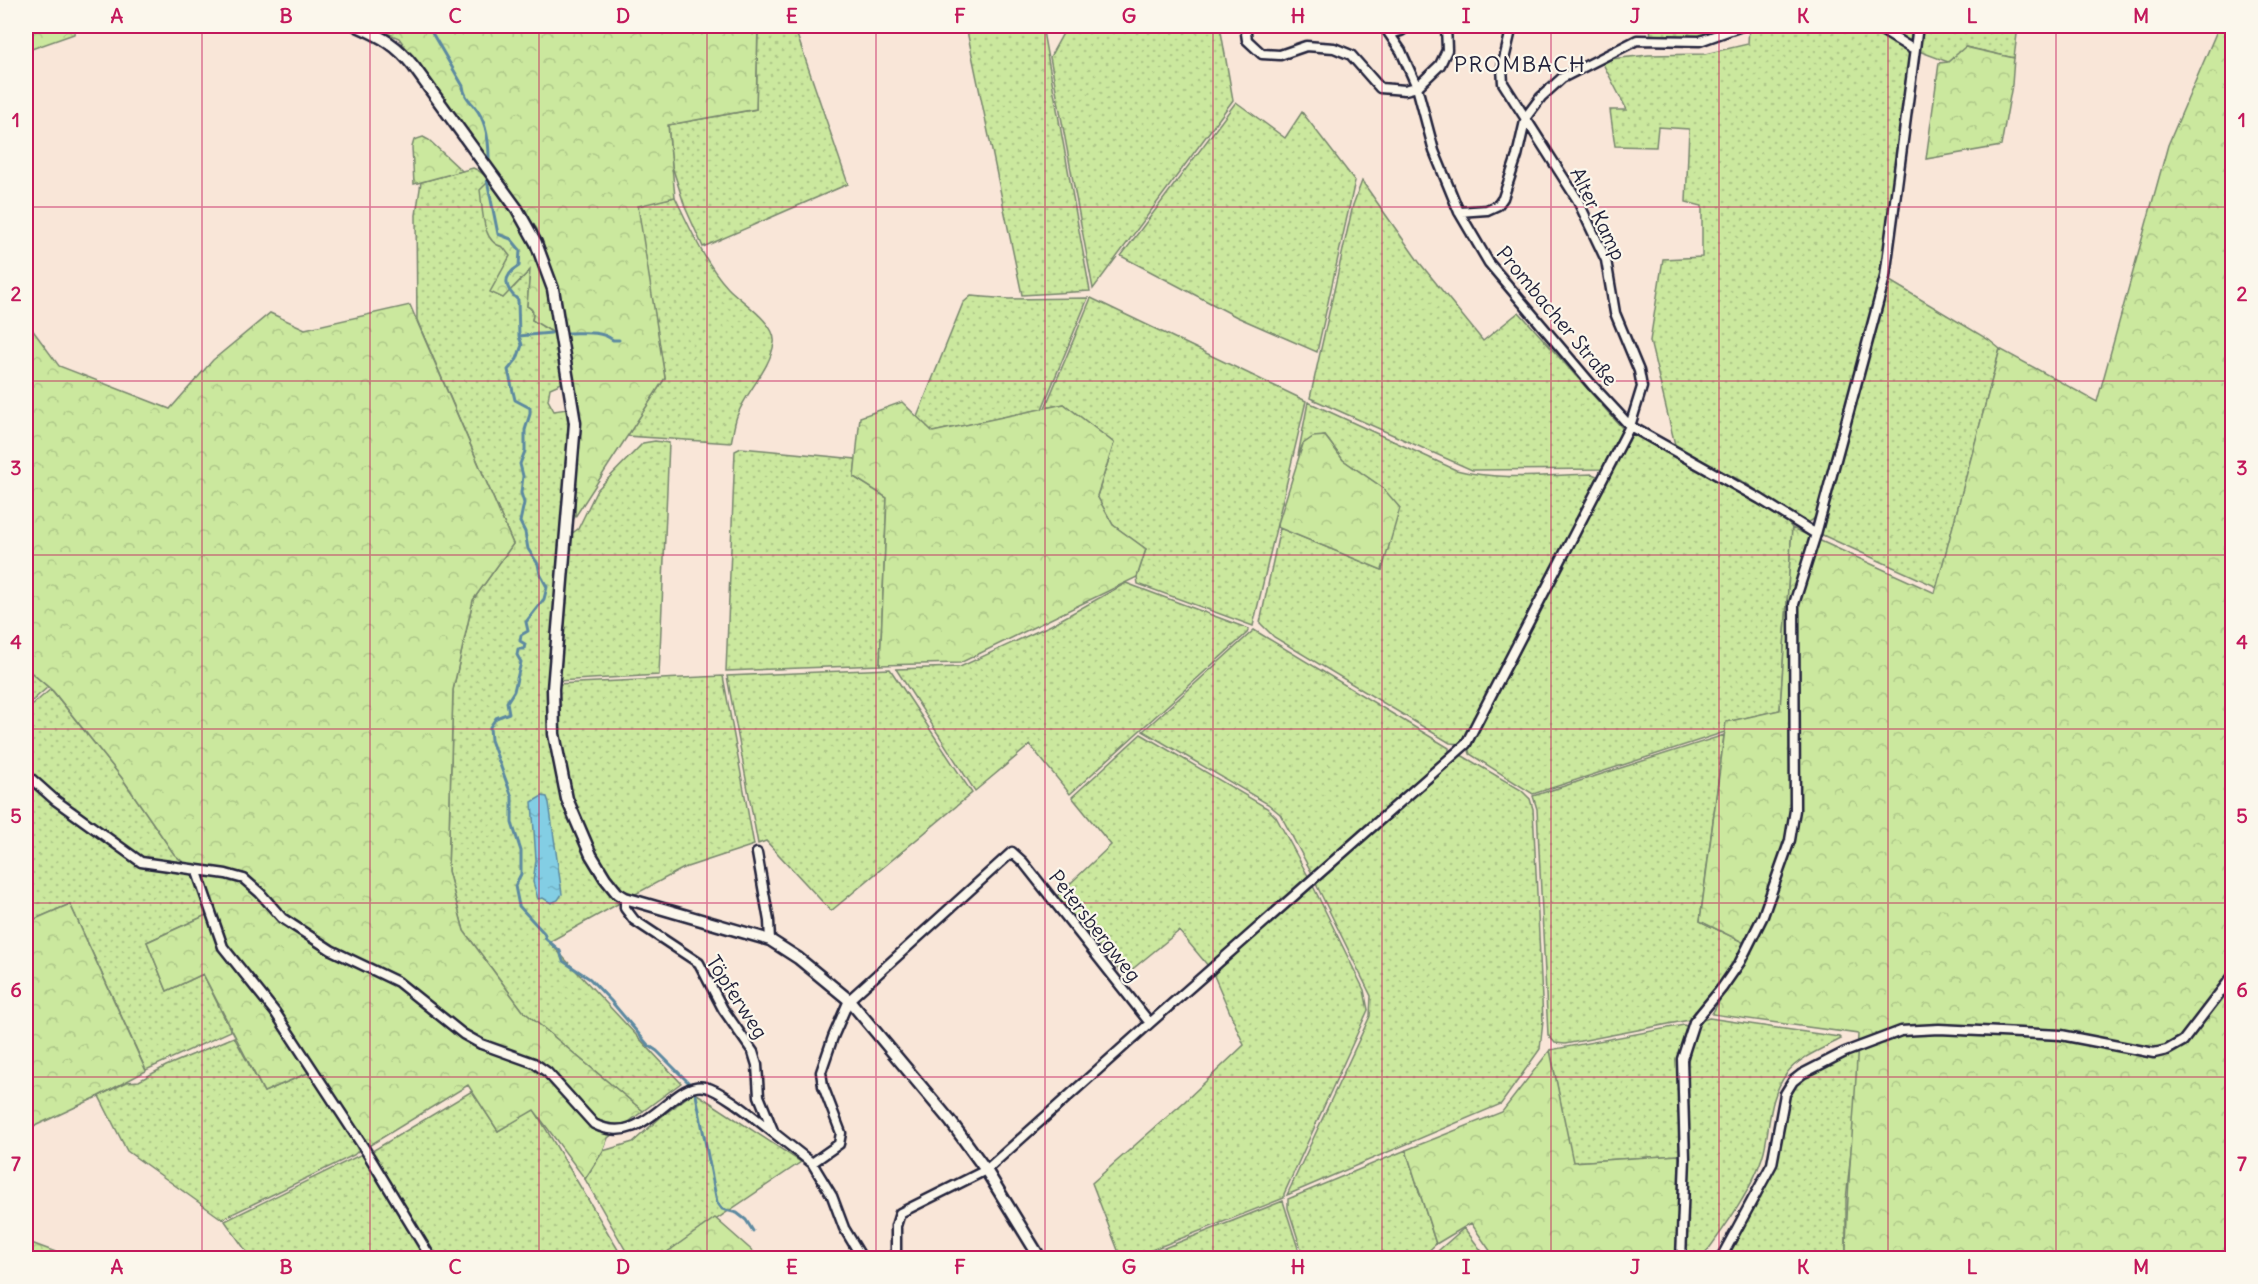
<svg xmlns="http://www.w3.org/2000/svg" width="2258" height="1284" font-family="Delius,sans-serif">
<defs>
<pattern id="grass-dots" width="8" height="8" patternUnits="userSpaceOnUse" patternTransform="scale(1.5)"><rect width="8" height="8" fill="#cbe89e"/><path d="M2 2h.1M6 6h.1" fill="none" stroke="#aec789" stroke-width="1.8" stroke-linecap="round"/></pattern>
<pattern id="forest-crowns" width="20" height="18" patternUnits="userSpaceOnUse" patternTransform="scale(1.5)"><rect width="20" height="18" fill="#cbe89e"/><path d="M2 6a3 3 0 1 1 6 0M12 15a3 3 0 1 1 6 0" fill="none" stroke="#aec789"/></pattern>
<pattern id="water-ripples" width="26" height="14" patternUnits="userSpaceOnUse" patternTransform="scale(1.5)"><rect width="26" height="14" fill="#83cee4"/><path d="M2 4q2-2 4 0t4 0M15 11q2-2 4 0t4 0" fill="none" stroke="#71b1c4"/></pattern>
</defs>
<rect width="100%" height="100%" fill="#f9e6d8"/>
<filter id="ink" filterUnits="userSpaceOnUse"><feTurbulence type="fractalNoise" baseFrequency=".0167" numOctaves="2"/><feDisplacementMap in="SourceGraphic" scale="12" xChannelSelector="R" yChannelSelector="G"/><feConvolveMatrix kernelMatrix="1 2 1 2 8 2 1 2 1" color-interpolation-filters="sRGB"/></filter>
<g filter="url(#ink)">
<path fill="url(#grass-dots)" stroke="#76856c" stroke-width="1.5" d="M758,26H794L848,184L703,247L685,207L672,166L668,125L756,109Z
M1024,26H1042L1090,291L1022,295L967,31Z
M1067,26H1220L1233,100L1093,289L1050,57Z
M1650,26H1736L1699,39L1651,37Z
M1749,26H1869L1910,52L1911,55L1880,284L1816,516C1812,522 1809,523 1802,521L1744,482L1676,449L1650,341L1663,259L1702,257V206L1686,202L1689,129L1658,127L1656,147L1615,146L1610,110H1627L1601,60L1649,55L1705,54L1748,44Z
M1878,26H1916L1913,39L1908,43Z
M1920,26H2018L2014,58L1966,47L1948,62L1916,50Z
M1236,102L1285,138L1302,112L1355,181L1317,352L1237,317L1121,256Z
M473,168C501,177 495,220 503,244C504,248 508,252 510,256L503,270L514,287L530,270L527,306C534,310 534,313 532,320L557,335L564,382L550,388L548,400L554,411L567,409L569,438L550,739C557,781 567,824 589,862C597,877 608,890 618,904L549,942L681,1083L643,1111L523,1011L464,931L448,871L453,690L473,600L513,544L417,320L416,215L421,182Z
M1362,181L1419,262L1483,341L1519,312L1623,429L1604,469L1472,470L1310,398L1353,205Z
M675,197C690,228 704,262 728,288C740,301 777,323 774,343C770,370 746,391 737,416C734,425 733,434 731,443L627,436L665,378L637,205Z
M1890,281L1989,340L2000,349L1937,587L1818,533L1886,282Z
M971,296L1009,299L1088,298L1042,409L933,432L917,417L963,303Z
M1091,298L1306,401L1253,626L1138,584L1137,577L1146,549L1113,525L1097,496L1114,443L1064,404L1045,408Z
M1308,402L1456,470C1499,481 1547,475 1592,474L1599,477L1476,722L1461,744L1450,743L1274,637L1260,623L1280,528L1382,570L1383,488L1343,460L1325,436L1303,444L1298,456Z
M1631,433L1785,519L1792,528L1780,710L1726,722L1725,732L1533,794L1470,754L1468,747L1625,440Z
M655,441L669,443L659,675L557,681L571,534L578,529L597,490L643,443Z
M741,448L856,459L854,477L887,497L880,665L726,671L735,451Z
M1126,583L1249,629L1247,633L1070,794L1030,745L975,791L896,669L960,667L1051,625Z
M1254,630L1449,748V755L1313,875L1280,814L1268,804L1143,731Z
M26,668L48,687L26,706Z
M890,669L972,793L831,911L766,841L758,844L727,676Z
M723,676L754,845L684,868L632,896C591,872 565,790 560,745C558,725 558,704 557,684Z
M51,689L122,778L174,854L188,867L142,859L55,798L26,770V710Z
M1141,734L1267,808L1276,817L1308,876L1306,882L1209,967L1179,931L1124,976L1057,896L1111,845L1072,797Z
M1724,735L1700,921L1747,944L1725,980L1689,1020L1565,1044L1555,1043L1548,1035L1537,809L1533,796Z
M1461,755L1521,790L1530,799L1533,809L1543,1021L1540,1049L1501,1104L1287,1195L1370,1016L1371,996L1315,882L1457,756Z
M26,776L125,855L192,875L196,880L207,915L147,942L167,991L203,974L231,1031L146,1070L70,904L26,923Z
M1312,884L1364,990L1368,1010L1284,1194V1198L1131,1258H1121L1092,1183L1184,1102L1244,1045L1212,971Z
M1709,1018L1839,1037L1841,1039C1824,1048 1798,1058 1787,1073C1768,1099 1771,1122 1764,1151C1755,1186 1723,1230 1702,1258L1684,1256C1686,1221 1688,1188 1688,1153C1688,1106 1679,1066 1700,1021Z
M1684,1025L1688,1027L1687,1031L1679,1068L1678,1102L1682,1155L1572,1162L1550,1050Z
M234,1037L264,1092L310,1072L358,1142L359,1150L354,1155L222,1219L127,1151L99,1096L127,1082L139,1081L166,1066Z
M1858,1050L1857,1095L1846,1200V1258H1725C1742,1228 1763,1197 1774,1165C1783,1141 1780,1106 1795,1086C1809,1068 1838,1060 1858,1050Z
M472,1091L498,1131L534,1109L623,1258H434L369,1153Z
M694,1092L801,1162L659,1258H630L585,1179L603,1151L633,1142L661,1117Z
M1406,1150L1436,1244L1421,1258H1304L1288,1208V1199Z
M360,1155H364L428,1258H251L225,1221Z
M1283,1201L1301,1258H1139Z
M1464,1228L1487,1258H1430Z"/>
<path fill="url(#forest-crowns)" stroke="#76856c" stroke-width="1.5" d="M26,26H75L74,34L26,51Z
M371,26H758L756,109L668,125L675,197L638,206L665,378L575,517V387L559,295L537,229L399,38Z
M2219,26H2232V1258H1846C1846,1183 1856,1109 1858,1034L1712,1014L1751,946L1700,921L1726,722L1780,710L1792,528L1935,593L2000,349L2097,402L2168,145Z
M1965,47L2014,58L2012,85L2001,146L1926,159L1939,63L1948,62Z
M423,137L429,140L462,171L414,184L412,147L414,140Z
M490,180C504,197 517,214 527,233C543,264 550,301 557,335L532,320C534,313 534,310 527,306L530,270L503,298L490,292L510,256L503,247C481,243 483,208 480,190Z
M410,305L513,544L473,600L453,690L448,871L464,931L523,1011L643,1111L608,1138L603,1151L585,1179L534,1110L498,1131L468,1085L367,1147L310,1072L264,1092L203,974L167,991L147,942L213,912L203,880L174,854L122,778L53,691L26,668V321L59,366L170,409L213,360L270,313L305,329Z
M902,402L933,432L1064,404L1114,443L1097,496L1113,525L1146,549L1137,577L960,663L880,665L887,498L854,477L860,417Z
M1325,436L1343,460L1383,488L1400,508L1382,570L1277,527L1303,444L1313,437Z
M70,904L146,1071L95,1098L26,1130V923Z
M1550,1050L1573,1162L1679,1155L1677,1258H1495L1471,1223L1436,1244L1406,1150L1502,1112Z
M715,1218L756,1254V1258H659Z
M26,1241L69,1257L87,1258H26Z"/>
<path fill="url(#water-ripples)" stroke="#5c89a0" stroke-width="1.5" d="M542,796L547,797L549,803L562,894L558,900L551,903L543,898L538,899L533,882L536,860L532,802Z"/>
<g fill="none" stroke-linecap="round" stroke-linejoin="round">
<path stroke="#5c89a0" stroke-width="3" d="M428,26L463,86C464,96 469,100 474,106C486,120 489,141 489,158
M487,180L498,234L511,239L520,250L519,266C502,276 504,288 518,300L519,336L522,345L517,359L508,370L515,400L530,408V414L525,430V451L520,464L523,476L521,493L524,503L520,522L525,532L528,549L538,564L540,574L547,587L544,599L526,622L528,631L521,635L520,641L525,644L524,649H518L517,655L521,662L514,691L507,702L509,713L496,718L490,727L491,740L512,797V823L521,851V874L515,886L519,906L544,933L546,939L560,951L563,961L590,979L611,1001L648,1045L657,1051L689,1083
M567,333C582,333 601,330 613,340H619
M519,336L551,333
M696,1095L717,1202L722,1209L737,1213L746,1220L753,1231"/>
<g stroke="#22223b" stroke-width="13">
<path id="minor" d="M1245,26L1247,40L1262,54L1280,55L1306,46L1334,48L1351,55L1380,88L1405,90L1417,87L1440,65L1447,50L1446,26
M1384,26L1401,51L1417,87L1434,151L1459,212L1489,263L1592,385L1630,426L1760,499L1816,534
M1875,26L1914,50
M1390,34L1401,31L1408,26
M1459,212L1487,210L1498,205L1503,198L1517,156L1526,117L1541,97L1562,78L1637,40L1700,41L1742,26
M26,774L55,800L141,862L226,874L244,879L260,893L282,918L331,950L398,982L463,1034L481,1044L534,1063L547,1072L594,1124C645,1150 672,1080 705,1087C724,1091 758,1121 774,1133
M757,853L769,921L770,940
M197,872L223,947L275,1012L366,1151L431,1258
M625,898V908L634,920L699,963L723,1009L753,1052L757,1065L759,1096L774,1133L812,1163L832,1196L844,1228L862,1258
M1150,1023L1466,744L1630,426L1642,387L1639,371L1615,313L1606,260L1577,199L1503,83L1502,68L1512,26
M812,1163L839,1144L841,1133L823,1086L821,1072L833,1037L849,1000L1012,852L1023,862L1150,1023L986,1170L900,1213L896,1226V1258
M1681,1258L1685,1158L1682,1059L1694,1022L1722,988L1740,962L1763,916L1790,840L1795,810L1794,604L1816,534L1885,277L1918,26
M1721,1258L1772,1164L1785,1094L1793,1081L1802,1074L1845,1052L1901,1031L1939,1029L2061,1035L2154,1053L2167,1050L2183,1041L2232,977"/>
</g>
<g stroke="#22223b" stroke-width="15">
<path id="tertiary" d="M357,26C382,37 397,45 414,67L517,209L536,243L553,289L575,423L553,689L554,734L567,799L591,855L605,878L617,893L625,898L770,940L798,958L849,1000L951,1122L986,1170L1040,1258"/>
</g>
<use href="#minor" stroke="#fbf7ec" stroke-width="8"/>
<use href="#tertiary" stroke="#fbf7ec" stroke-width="10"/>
</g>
</g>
<path fill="none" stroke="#c2185b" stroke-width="1.5" stroke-opacity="0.55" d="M202,26V1258M370,26V1258M539,26V1258M707,26V1258M876,26V1258M1045,26V1258M1213,26V1258M1382,26V1258M1551,26V1258M1719,26V1258M1888,26V1258M2056,26V1258M26,207H2232M26,381H2232M26,555H2232M26,729H2232M26,903H2232M26,1077H2232"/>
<g text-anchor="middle" stroke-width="4.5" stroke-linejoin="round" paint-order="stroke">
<g font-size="20" fill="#22223b" stroke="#fbf7ec">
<text transform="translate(1598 214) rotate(64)" y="7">Alter Kamp</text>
<text transform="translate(1557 316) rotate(50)" y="7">Prombacher Straße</text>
<text transform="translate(1095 926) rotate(52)" y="7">Petersbergweg</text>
<text transform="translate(737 997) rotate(57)" y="7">Töpferweg</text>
</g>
<g font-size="22" letter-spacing="1.5" fill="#22223b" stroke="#fbf7ec">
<text x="1520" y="72">PROMBACH</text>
</g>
</g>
<rect width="2258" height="1284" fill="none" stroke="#fbf7ec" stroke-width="66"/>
<rect x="33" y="33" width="2192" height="1218" fill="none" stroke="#c2185b" stroke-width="2"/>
<g font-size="20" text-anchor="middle" font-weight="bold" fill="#c2185b">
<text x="117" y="23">A</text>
<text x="286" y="23">B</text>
<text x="455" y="23">C</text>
<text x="623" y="23">D</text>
<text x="792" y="23">E</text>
<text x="960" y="23">F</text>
<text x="1129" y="23">G</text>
<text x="1298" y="23">H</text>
<text x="1466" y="23">I</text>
<text x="1635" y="23">J</text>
<text x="1803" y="23">K</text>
<text x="1972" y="23">L</text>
<text x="2141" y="23">M</text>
<text x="16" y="127">1</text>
<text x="2242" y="127">1</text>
<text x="16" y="301">2</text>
<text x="2242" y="301">2</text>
<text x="16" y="475">3</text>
<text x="2242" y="475">3</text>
<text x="16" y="649">4</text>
<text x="2242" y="649">4</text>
<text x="16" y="823">5</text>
<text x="2242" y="823">5</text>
<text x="16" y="997">6</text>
<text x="2242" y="997">6</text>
<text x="16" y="1171">7</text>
<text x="2242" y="1171">7</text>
<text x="117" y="1274">A</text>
<text x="286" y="1274">B</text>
<text x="455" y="1274">C</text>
<text x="623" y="1274">D</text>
<text x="792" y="1274">E</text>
<text x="960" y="1274">F</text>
<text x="1129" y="1274">G</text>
<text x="1298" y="1274">H</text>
<text x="1466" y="1274">I</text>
<text x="1635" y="1274">J</text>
<text x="1803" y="1274">K</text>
<text x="1972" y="1274">L</text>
<text x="2141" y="1274">M</text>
</g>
</svg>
